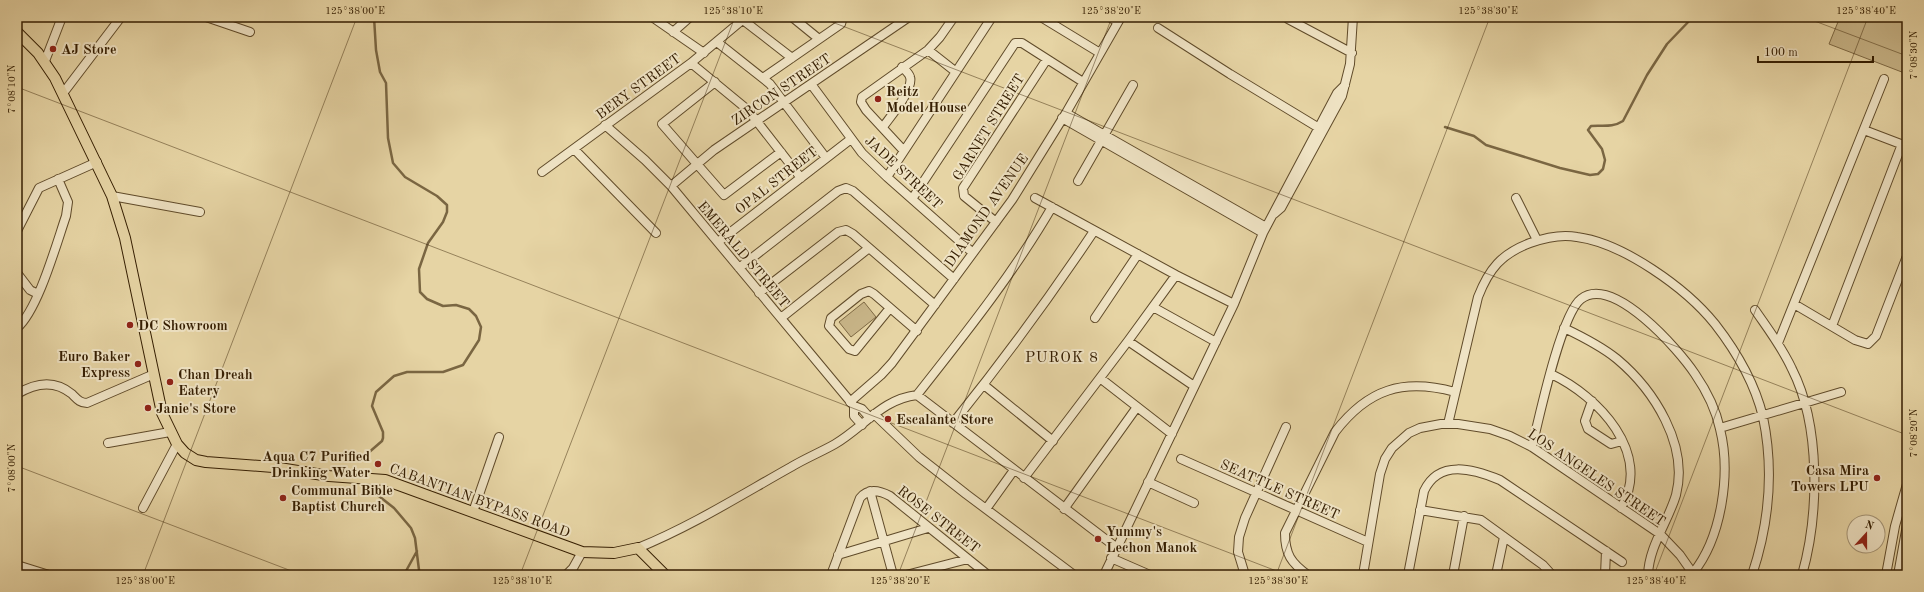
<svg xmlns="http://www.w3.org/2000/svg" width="1924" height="592" font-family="'Old Standard TT',serif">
<rect width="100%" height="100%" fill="#e6d4a4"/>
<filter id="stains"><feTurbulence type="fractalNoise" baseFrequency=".005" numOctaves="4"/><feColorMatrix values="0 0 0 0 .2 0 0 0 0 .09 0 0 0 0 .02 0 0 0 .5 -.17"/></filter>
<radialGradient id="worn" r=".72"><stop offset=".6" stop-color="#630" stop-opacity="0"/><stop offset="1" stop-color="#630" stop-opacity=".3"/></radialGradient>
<path fill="#c8b588" stroke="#7e6944" d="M1840,17H1907V74L1829,44Z
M864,302L876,317L851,337L839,322Z"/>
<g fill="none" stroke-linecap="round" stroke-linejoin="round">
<path stroke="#7a6642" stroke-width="2.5" d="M1445,127L1474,136L1486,145L1560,168L1590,175L1598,174L1603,169L1605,160L1602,149L1588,130L1591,126C1603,125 1612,128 1623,121L1647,75L1667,44L1693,17
M366,461L367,454L382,441L383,438V432L372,406L376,392L394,376L407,372H443L463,365L479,340L481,327L476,316L469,309L456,305L443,306L427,299L420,292L419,269L428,243L443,222L447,212V205L437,196L405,177L393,163L388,138L386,83L380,72L376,50L374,17
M375,493L394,508L411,528L415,538L419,570L421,575
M299,575H307
M399,575L406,571L417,551"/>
<g stroke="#604b2a" stroke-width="10">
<path id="minor" d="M206,17L250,32
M652,17L704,53
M792,17L819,39
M1041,17L1100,53
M1109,17L1118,22
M1288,19L1352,53
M743,20L792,58
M1158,28L1230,74L1319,128
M673,32L690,17
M717,42L770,84L826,158
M928,50L956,72
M45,61L62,17
M691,63L748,110L801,178
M763,78L841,24L843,17
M715,82L662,124L724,195L781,152
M811,84L862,153L887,177L973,253
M64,92L121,17
M1066,113L1266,227
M1062,118L1263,233
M605,125L645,160L671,186L854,406L862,409L870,418
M883,127C890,117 914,89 910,77C909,73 905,70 902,67
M1864,130L1906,146
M574,149L656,233
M904,151L866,110L861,102L862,97L928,50L940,37L954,17
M542,172L691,63L746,17
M887,177L992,17
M1078,181L1133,85
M671,186L714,150L909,17
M112,196L200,212
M1035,198L1176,275L1234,304
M1516,198L1537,240
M912,199L1015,43H1022L1083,82
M1274,214L1281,208L1342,96L1350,64L1353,17
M996,222L964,196L963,188L1047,59
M17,231L39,188L97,162
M718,242L851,139
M739,268L838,191L846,188L853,191L954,279
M17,273L30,290L38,294
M759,293L838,232L846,230L853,234L935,305
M1794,304L1855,340L1868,344L1876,336L1907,256
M1153,307L1216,342
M890,308L855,351L849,349L829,326L831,318L861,294L869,291L874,294L917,331
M1755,310C1768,329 1782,347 1792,369C1821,426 1819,515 1802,575
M781,318L869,248
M1095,318L1138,254
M1832,326L1902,144
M17,328C38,310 56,245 66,216L68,202L58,179
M1564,328C1583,337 1601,346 1617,359C1654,390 1689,445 1676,495C1668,522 1649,546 1648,575
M1128,341L1194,386
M1778,343L1884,79
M1551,374C1598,396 1653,453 1621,508
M1100,378L1172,434
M984,385L1053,441
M17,394C35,383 54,379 72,394C77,399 80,403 87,403L154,374
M917,395C965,334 1013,274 1052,207
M1592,401L1585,421L1588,429L1611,444L1622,441
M850,402L881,375L892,363L1012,200L1066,113L1121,17
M854,406V416L862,425
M874,414L919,457L966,494L1074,575
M953,423C1003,361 1050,297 1094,231
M1448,424L1478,297C1489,269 1501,254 1530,243C1544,238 1562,234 1577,237C1623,243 1686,288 1715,324C1736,351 1755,384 1763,417C1774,470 1769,524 1752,575
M1720,428L1841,392
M108,443L170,432
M1532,447C1539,418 1561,314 1581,299C1613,274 1679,350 1695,374C1706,390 1716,410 1720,429C1731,473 1722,537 1693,573
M1181,459L1368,542
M1024,478L1128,341L1176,275
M1148,482L1194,503
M870,491L893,575
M143,508L177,444
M986,509L1014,470
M1064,509L1137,407
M1420,510L1481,520L1543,565L1552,575
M473,512L499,437
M638,548C692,526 741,495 791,467C806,458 821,452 835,444C864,427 882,399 917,395L1117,548
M838,555L928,528
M1111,558L1150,575
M17,565L49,575
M566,575L573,568L582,552
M831,575L860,498C868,488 879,490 890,496L988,575
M906,575L968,559
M1104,575L1234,304L1263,233L1337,93L1345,85
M1245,575L1238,552L1239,537L1245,518L1286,427
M1308,575C1291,563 1285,554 1285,533L1335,432C1368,389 1403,378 1455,392
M1363,575L1380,474L1385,459L1392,448L1409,433L1420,428L1441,424H1458L1490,429L1510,436L1532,447L1660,534L1680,555L1694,575
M1408,575L1424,491C1439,459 1473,469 1500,480L1622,562
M1453,575L1464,516
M1496,575L1504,537
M1605,575L1606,551
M1886,575L1895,526L1907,484
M1898,575L1907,525"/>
</g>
<g stroke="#341d01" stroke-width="12">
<path id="major" d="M17,32L38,53L55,78L112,196L125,238L162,413L177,444L185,453L196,460L206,462L273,467L329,476L385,480L582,552L614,553L638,548L665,575"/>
</g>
<use href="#minor" stroke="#efe3c4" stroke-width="8"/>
<use href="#major" stroke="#e6d4a4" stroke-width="10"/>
</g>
<path fill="none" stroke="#341d01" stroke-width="1" stroke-opacity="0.45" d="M819,17L1907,435M1804,17L1907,56M17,87L1287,575M17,466L302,575M143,575L357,17M520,575L735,17M898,575L1112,17M1276,575L1490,17M1654,575L1868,17"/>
<g fill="#8f2418" stroke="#efe3c4" stroke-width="1.5">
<circle cx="53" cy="49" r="4"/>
<circle cx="878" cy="99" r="4"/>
<circle cx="130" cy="325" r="4"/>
<circle cx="138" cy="364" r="4"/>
<circle cx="170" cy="382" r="4"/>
<circle cx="148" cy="408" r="4"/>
<circle cx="888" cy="419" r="4"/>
<circle cx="378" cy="464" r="4"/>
<circle cx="1877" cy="478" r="4"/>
<circle cx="283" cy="498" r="4"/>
<circle cx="1098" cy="539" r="4"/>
</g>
<g text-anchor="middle" stroke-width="4" stroke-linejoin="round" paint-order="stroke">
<g font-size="14" font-weight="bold" fill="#341d01" stroke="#efe3c4" text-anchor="start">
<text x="61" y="54">AJ Store</text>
<text x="886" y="96">Reitz<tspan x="886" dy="16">Model House</tspan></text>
<text x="138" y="330">DC Showroom</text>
<text x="130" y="361" text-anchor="end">Euro Baker<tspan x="130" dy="16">Express</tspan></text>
<text x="178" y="379">Chan Dreah<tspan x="178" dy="16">Eatery</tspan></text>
<text x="156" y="413">Janie's Store</text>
<text x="896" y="424">Escalante Store</text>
<text x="370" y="461" text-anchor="end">Aqua C7 Purified<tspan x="370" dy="16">Drinking Water</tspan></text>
<text x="1869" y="475" text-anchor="end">Casa Mira<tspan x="1869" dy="16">Towers LPU</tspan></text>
<text x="291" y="495">Communal Bible<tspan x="291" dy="16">Baptist Church</tspan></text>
<text x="1106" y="536">Yummy's<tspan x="1106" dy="16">Lechon Manok</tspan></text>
</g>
<g font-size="14" fill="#341d01" stroke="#efe3c4">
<text transform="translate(638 86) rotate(-36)" y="5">BERY STREET</text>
<text transform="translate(781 89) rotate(-34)" y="5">ZIRCON STREET</text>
<text transform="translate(988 127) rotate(-58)" y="5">GARNET STREET</text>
<text transform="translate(904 172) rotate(43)" y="5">JADE STREET</text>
<text transform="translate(776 180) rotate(-38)" y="5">OPAL STREET</text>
<text transform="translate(986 210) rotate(-55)" y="5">DIAMOND AVENUE</text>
<text transform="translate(744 254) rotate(50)" y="5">EMERALD STREET</text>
<text transform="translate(1597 477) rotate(34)" y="5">LOS ANGELES STREET</text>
<text transform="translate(1280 489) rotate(24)" y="5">SEATTLE STREET</text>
<text transform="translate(480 500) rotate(20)" y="5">CABANTIAN BYPASS ROAD</text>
<text transform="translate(939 519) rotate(38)" y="5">ROSE STREET</text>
</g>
<g font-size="15" letter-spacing="1" fill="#341d01" stroke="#efe3c4">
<text x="1062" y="362">PUROK 8</text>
</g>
</g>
<rect width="1924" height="592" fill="none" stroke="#e6d4a4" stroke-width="44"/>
<g transform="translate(1866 534) rotate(21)"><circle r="19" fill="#efe3c4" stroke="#a49476"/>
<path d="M0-3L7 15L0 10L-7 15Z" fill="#8f2418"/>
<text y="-6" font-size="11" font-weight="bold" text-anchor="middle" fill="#341d01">N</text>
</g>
<path d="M1758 56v6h115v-6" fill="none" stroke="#341d01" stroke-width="2"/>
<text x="1764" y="56" font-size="12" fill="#341d01" stroke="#efe3c4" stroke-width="3" paint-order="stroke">100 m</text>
<rect x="22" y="22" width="1880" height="548" fill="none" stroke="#341d01" stroke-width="1.5"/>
<g font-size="10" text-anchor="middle" fill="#341d01">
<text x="355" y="14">125°38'00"E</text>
<text x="733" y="14">125°38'10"E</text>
<text x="1111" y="14">125°38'20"E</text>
<text x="1488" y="14">125°38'30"E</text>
<text x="1866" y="14">125°38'40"E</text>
<text transform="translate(1913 55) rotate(-90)" y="4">7°08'30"N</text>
<text transform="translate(11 89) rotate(-90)" y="4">7°08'10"N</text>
<text transform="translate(1913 433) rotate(-90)" y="4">7°08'20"N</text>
<text transform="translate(11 468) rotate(-90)" y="4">7°08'00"N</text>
<text x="145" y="584">125°38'00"E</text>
<text x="522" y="584">125°38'10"E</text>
<text x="900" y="584">125°38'20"E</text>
<text x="1278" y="584">125°38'30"E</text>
<text x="1656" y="584">125°38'40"E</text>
</g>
<rect width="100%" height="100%" filter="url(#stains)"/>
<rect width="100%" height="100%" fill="url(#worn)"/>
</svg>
